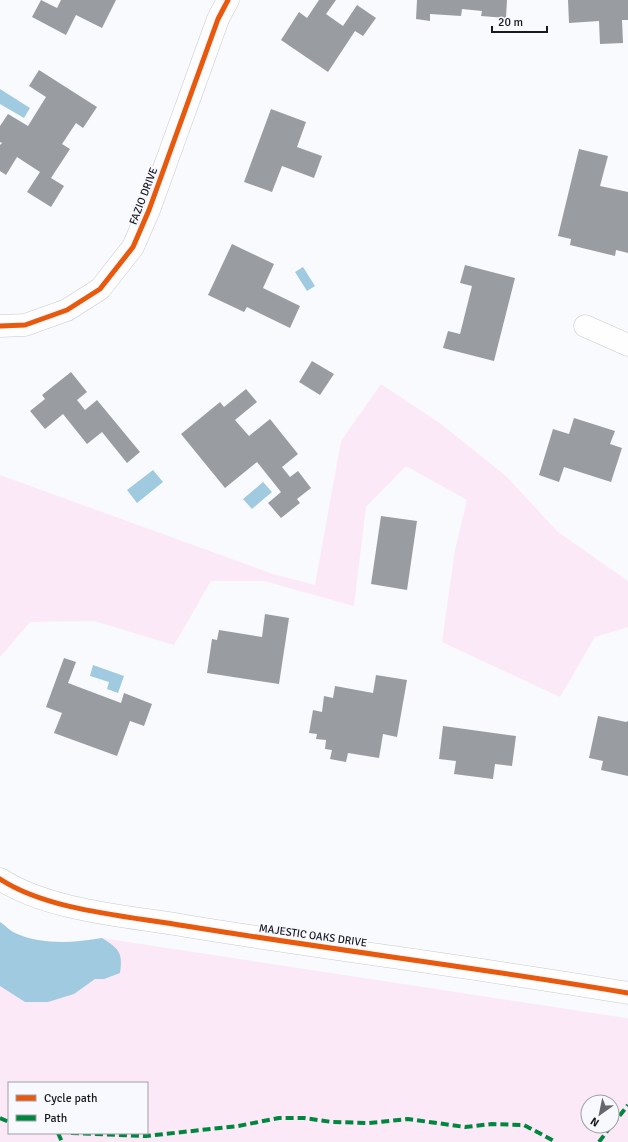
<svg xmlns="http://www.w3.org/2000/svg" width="628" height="1142" font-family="Signika,sans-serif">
<rect width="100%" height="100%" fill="#f9fafd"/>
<path fill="#fce9f8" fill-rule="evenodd" d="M381,384L441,424L506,476L558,532L628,581V627L595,637L560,697L442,642L455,550L467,500L406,466L366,507L354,606L264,581H211L174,645L94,621L30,622L0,657V475L273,574L315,585L341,441Z
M0,922C5,925 10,931 15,933C41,945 74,943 102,938L626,1018L628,1019V1142H0ZM9,1083H147V1133H9ZM588,1102H612V1126H588Z"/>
<path fill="#a0cadf" d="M0,89L30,108L24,118L0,104Z
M303,267L315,286L307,291L295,272Z
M153,470L163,482L137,503L127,490Z
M263,482L272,492L252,509L243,499Z
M93,665L124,676L118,693L107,689L109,682L90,676Z
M0,922C5,925 10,931 15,933C41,945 74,943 102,938C119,949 123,952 120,973L104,979H95L74,994L48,1002H25L0,986Z"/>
<path fill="#999ca1" d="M41,0L57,8L61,0H116L102,28L76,15L66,35L32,17Z
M319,0H336L326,14L343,26L357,5L376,18L363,36L355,31L328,72L281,40L299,12L307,18Z
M417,0H507L506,18L481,16L482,11L462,9L461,16L430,14V21L416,19Z
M568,0H628V20H622L623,43L600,44L599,21L569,23Z
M39,70L97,107L83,128L76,123L62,144L70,149L51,178L64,186L51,207L27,192L40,172L17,157L6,175L0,171V145L2,143L0,142V126L8,114L28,126L46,97L29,86Z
M271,109L306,122L297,147L322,156L314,178L282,166L272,192L244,182Z
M579,149L608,156L600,186L628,192V253L616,250L615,256L570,245L571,239L558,236Z
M232,244L274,264L263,288L300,306L290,328L247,307L244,312L208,295Z
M465,265L515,278L494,361L443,348L448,331L460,334L472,286L460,283Z
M312,361L334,374L320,395L299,382Z
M71,372L87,392L77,400L85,410L97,400L140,452L127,463L102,432L87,444L63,414L45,429L30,411L45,399L42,395Z
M246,389L257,402L235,420L249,436L270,419L298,454L282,467L290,477L298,471L311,488L297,499L300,503L281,518L268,503L281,492L257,462L225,488L181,434L220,402L224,407Z
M574,418L615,431L610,444L622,448L611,482L564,467L559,482L539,475L553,429L569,434Z
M381,516L417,521L407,590L371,584Z
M265,614L289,618L279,684L207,673L212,639L217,640L219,630L262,637Z
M64,658L76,662L68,683L121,703L124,693L152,704L144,726L130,721L117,756L54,733L62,713L46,707Z
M376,675L407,680L397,737L383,734L379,758L348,753L346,762L330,759L332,750L325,749L326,740L316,739L317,734L309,733L313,710L322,712L324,696L333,698L335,686L373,693Z
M598,716L626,722L628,721V776L601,770L603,761L589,758Z
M443,726L516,736L512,766L495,764L493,779L454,774L456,761L439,759Z"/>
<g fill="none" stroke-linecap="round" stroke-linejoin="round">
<g stroke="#c9cad0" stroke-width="23">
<path id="minor" d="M0,326L25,325L67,310L100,289L133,247L149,210L218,19L228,0
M585,326L628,345
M0,879C49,911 128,916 186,926C333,950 481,968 628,993"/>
</g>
<use href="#minor" stroke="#fefeff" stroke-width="22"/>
<path stroke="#00873e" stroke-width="4" stroke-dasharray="8 4" stroke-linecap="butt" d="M0,1118L9,1122
M612,1125L628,1105
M58,1133L62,1142
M71,1133L146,1136L238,1126L279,1118H304L332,1122L369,1123L408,1119L465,1127L492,1124L524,1125L556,1142
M599,1142L611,1126"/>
<g stroke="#f8f9fe" stroke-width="8">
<path id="cycleway" d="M0,326L25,325L67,310L100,289L133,247L149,210L218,19L228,0
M0,879C49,911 128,916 186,926C333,950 481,968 628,993"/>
</g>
<use href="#cycleway" stroke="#e8590c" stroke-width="5"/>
</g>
<g text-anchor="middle" stroke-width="4" stroke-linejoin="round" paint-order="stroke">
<g font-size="11" fill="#181921" stroke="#f8f9fe">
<text transform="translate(143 196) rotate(-69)" y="4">FAZIO DRIVE</text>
<text transform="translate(313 935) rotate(8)" y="4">MAJESTIC OAKS DRIVE</text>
</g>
</g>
<rect x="8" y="1082" width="140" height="52" fill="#f8f9fe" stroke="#9e9fa6"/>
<rect x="16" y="1095" width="20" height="6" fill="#e8590c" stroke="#9e9fa6"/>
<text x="44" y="1102" font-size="12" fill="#181921">Cycle path</text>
<rect x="16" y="1115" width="20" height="6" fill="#00873e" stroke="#9e9fa6"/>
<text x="44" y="1122" font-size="12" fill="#181921">Path</text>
<g transform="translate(600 1114) rotate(213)"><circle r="19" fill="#f8f9fe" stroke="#9e9fa6"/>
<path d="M0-3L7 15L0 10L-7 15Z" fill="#67686e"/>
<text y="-6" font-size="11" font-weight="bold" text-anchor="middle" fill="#181921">N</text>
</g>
<path d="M492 26v6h55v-6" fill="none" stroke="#181921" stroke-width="2"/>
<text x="498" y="26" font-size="12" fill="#181921" stroke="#f8f9fe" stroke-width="3" paint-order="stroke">20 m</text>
</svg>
